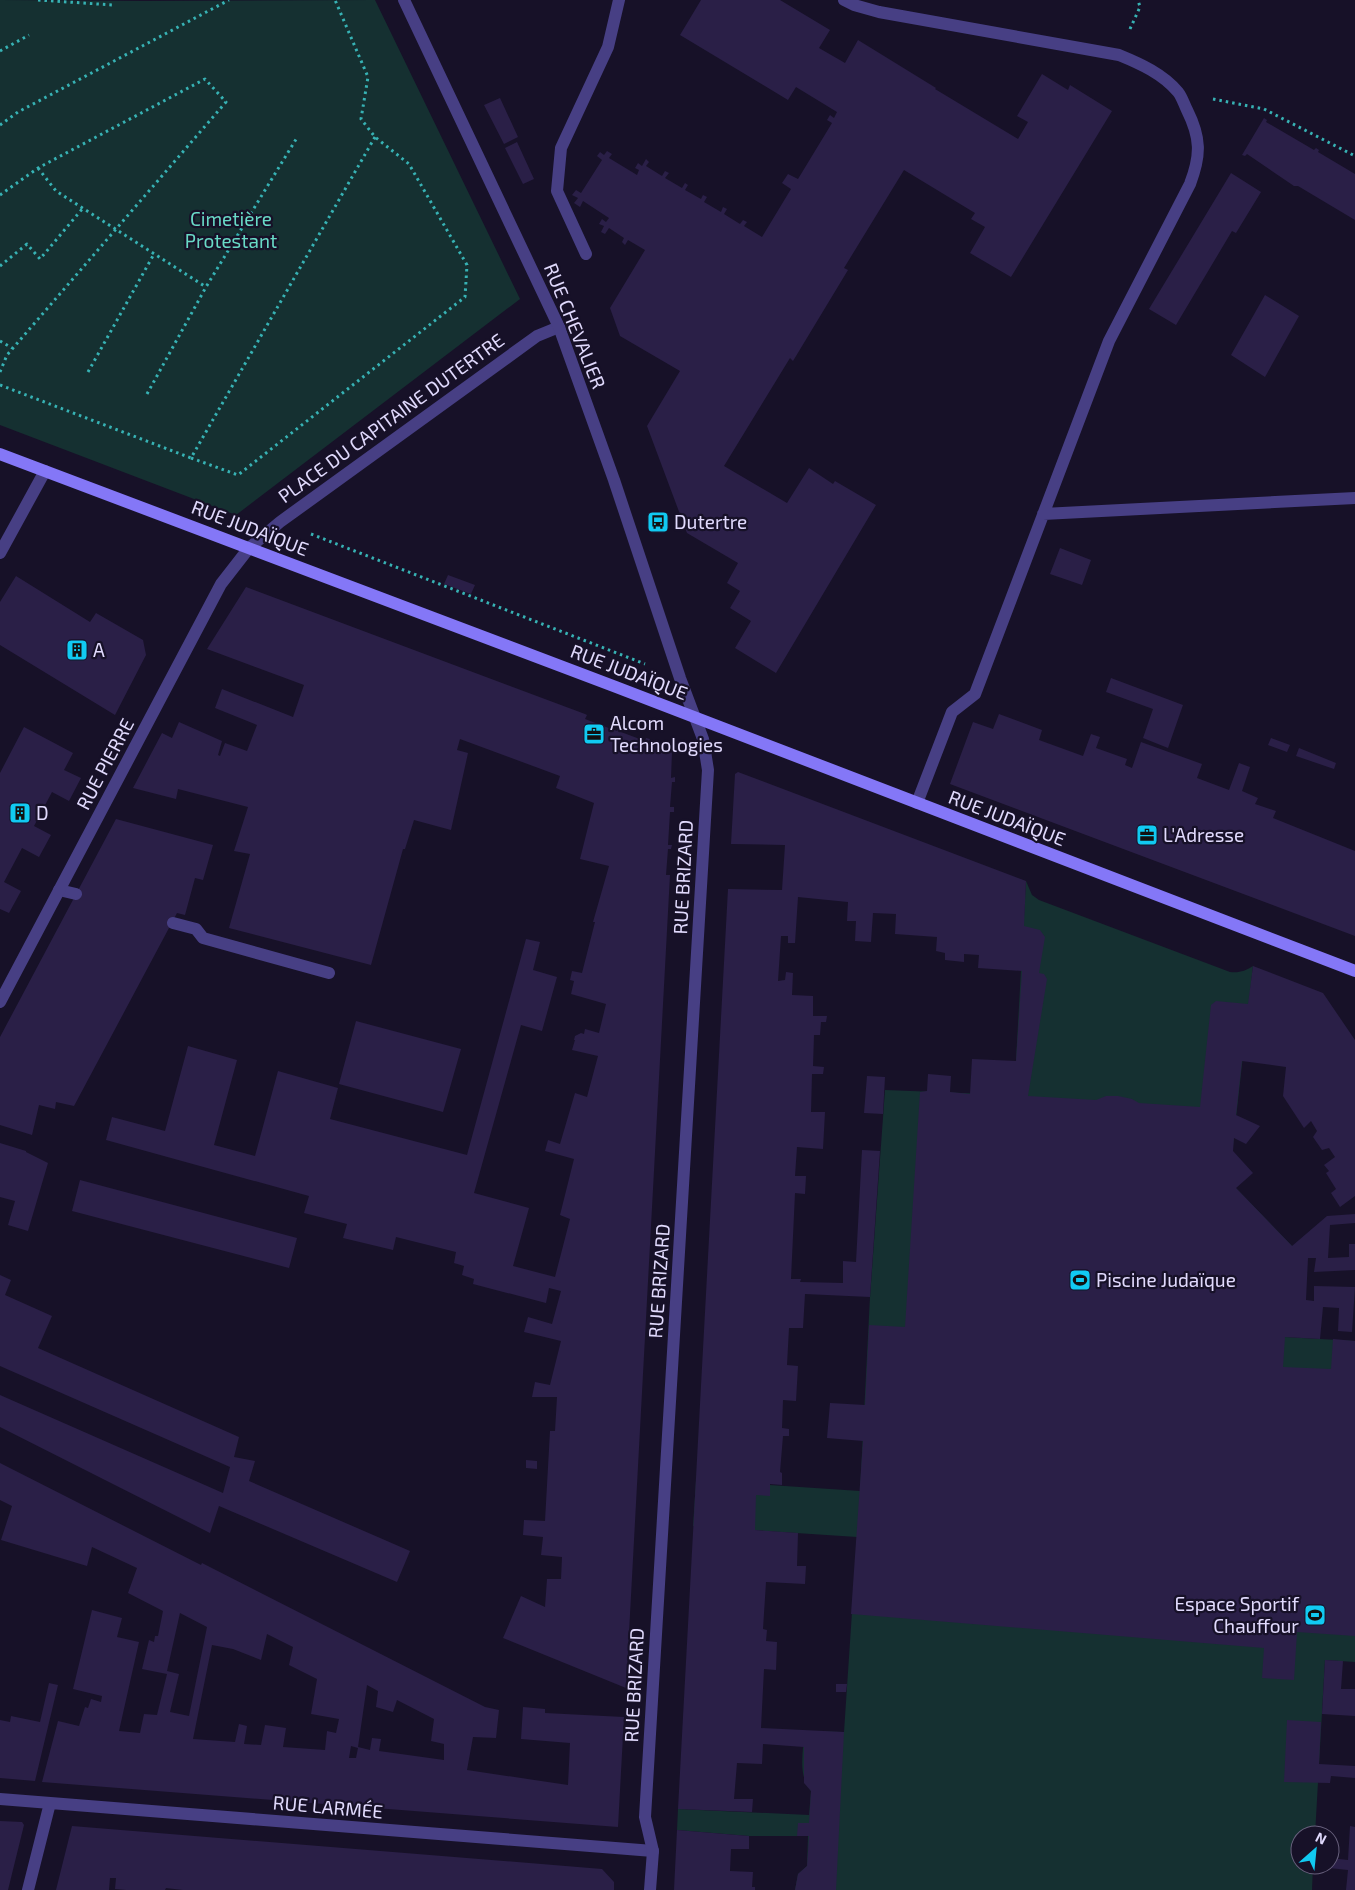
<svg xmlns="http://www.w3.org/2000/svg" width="1355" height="1890" font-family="'Exo 2',sans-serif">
<rect width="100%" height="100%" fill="#171128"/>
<path fill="#153031" d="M0,0L144,1L375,0L520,299L236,515L0,425Z
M1026,881L1032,895L1039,900L1230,972C1240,973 1245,971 1253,966L1229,1181L1292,1246L1285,1337L1355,1341V1662L1325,1660L1315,1835H1300V1865H1313L1312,1890H795L798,1874L807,1866L808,1836H749L677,1830L678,1809L809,1815L811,1791C797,1775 804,1750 804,1731L844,1732L857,1537L693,1526L696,1480L860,1491L870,1297L885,1090L1014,1095Z"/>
<path fill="#2a1f47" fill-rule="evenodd" d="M701,0H780L830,30L819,48L845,63L858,40L936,88L935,89L1018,139L1028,122L1017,116L1042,74L1068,90L1070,85L1112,111L1011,277L970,253L985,227L971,219L975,213L904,170L844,268L848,270L793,361L790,358L724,466L787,503L809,468L833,484L835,481L876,505L776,673L735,648L751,621L730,608L740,591L727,583L738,563L687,533L647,426L680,371L620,336L610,308L645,250L628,240L625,245L622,242L624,238L609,228L605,234L601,232L604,226L599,224L602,219L606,222L609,218L583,201L580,207L574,203L578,198L572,195L576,190L581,193L602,160L597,156L600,152L604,155L607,151L612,154L609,158L637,175L639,170L635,168L638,163L642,166L646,159L649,162L646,166L662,176L665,171L669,173L665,178L682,188L685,183L688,185L685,190L701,199L703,195L707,197L704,202L721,212L723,207L727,209L724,214L740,224L743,220L747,222L744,226L762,237L791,189L782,183L788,174L798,179L832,123L827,120L830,115L834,118L837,112L796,87L788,100L680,35Z
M500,98L518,137L504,144L484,105Z
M1264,118L1267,120L1266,122L1314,150L1316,148L1319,150L1318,152L1355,174V220L1298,186H1294L1247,154L1245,156L1242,155Z
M517,142L534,179L523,184L505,148Z
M1231,173L1261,192L1236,233L1232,231L1176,325L1149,309Z
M1265,295L1299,316L1265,377L1231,355Z
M1060,548L1091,560L1082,585L1050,574Z
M448,575L475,585L471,594L444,584Z
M16,576L90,622L96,613L143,640L146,655L115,715L0,645V602Z
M246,587L585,714L587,715L585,719L606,727L617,731L619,727L622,728L621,732L645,741L646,738L650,739L648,743L672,752L674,748L677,749V752H672L671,778L675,777V782H672L670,807H674V812H670L668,845H672L671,849H668L666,875H670L626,1688L503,1638L521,1596L545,1607L547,1579H561L562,1557L541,1555L543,1537L523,1535L524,1520L545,1521L550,1431H555L557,1397H532L535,1382L550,1385L561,1341L524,1332L528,1317L552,1324L561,1291L549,1288L546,1303L473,1284L474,1279L462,1275L464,1266L454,1263L456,1252L396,1237L393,1250L343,1238L347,1224L304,1213L309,1196L106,1140L112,1117L165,1131L188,1046L237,1060L214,1145L255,1156L278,1071L338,1088L330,1119L467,1155L526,939L540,942L533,970L557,977L542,1031L521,1025L474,1193L529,1208L513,1266L555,1277L570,1219L560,1215L574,1159L545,1151L548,1140L560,1144L575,1093L587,1097L598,1056L572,1050L575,1040H574L575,1036L581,1033L584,1034L585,1029L599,1033L606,1004L571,994L574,981L570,980L572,971L582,973L595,922H593L609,866L580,859L594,803L556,788L560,776L460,739L457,750L468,753L451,830L414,820L405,849H403L371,965L229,928L250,854L234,851L248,807L178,789L176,799L133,788L162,733L172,738L179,722L222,741L218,755L220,756L225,743L247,751L257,725L215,708L222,689L293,717L304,685L207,649Z
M1111,678L1183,705L1168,748L1143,738L1153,709L1106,692Z
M999,714L1042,730L1039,740L1083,756L1091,734L1100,737L1096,748L1127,759L1125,765L1132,768L1141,742L1202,764L1197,778L1229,790L1239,763L1250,767L1242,791L1258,798L1255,804L1276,811L1273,818L1355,851V936L950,784L973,722L993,729Z
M24,727L73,753L64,770L81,778L69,801L52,792L34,826L51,835L39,857L22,848L4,882L21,891L9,913L0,909V773Z
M1271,738L1290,745L1287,752L1268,745Z
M1299,748L1336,763L1334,769L1296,756Z
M738,772L1026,881L1024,926L1040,930L1045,937L1039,973L1044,974L1047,979L1028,1096L1096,1100L1106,1096H1118L1132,1099L1139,1103L1200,1107L1211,1005L1216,1001L1248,1004L1253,966L1323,993L1355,1040V1196L1340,1207L1331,1193L1336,1189L1326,1173L1329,1171L1324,1165L1335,1157L1329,1148L1322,1150L1313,1137L1317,1131L1311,1121L1304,1128L1283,1096L1286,1067L1242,1061L1236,1115L1260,1126L1246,1144L1234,1138L1233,1151L1253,1173L1236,1188L1292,1246L1327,1216L1355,1214V1223L1330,1225L1328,1258L1349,1257V1244H1355V1270L1314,1272L1316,1258H1308L1306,1300L1314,1301V1286L1355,1287L1352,1332L1338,1331L1339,1308L1323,1307L1320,1339L1285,1337L1283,1367L1331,1369L1333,1339L1355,1341V1636L1297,1632L1294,1680L1262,1678L1264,1648L851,1614L863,1441L827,1438L830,1403L865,1405L869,1325L905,1327L920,1092L927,1091L928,1074L951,1076L950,1092L970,1094L972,1059L1016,1061L1022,971L978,968L979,955L964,954V962L945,960V953L936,951L937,937L895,934L896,914L873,913L871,942L855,941L856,921H847L848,902L798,897L795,943H788V936H781L778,981L785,980L786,972L793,973L792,995L813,996V1016H827L826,1022H821L820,1035H814L813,1066L824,1067L823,1074H812L811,1112H825L823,1149L797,1147L795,1176H806L805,1194L795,1193L791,1279H801L800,1282L843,1283V1261L856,1262L862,1150L880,1151L870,1297L805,1294L803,1328H789L787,1365L798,1366L796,1401L783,1400L782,1428L789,1429V1436H783L780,1472L782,1473V1485L770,1484V1496L756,1495L755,1530L798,1533L797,1566H806L805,1584L766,1582L763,1629L767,1630L766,1641L777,1642L776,1670L764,1669L761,1728L844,1732L836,1890H795L798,1874L807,1866L809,1836H797L798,1823H809L811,1791L804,1783V1747L763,1744L762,1764L737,1763L734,1799H753L752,1812L678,1809L728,889L782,890L785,845L731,844L735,774Z
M116,819L213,845L203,880L195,878L185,915L177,913L74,1106L56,1102L55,1109L39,1105L32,1135L0,1125V1037Z
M356,1021L461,1049L443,1112L339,1084Z
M867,1076L885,1077L883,1114L864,1113Z
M0,1143L26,1151V1152L48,1163L28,1231L8,1225L15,1201L0,1197Z
M80,1180L297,1238L289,1268L72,1211Z
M0,1275L11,1280L5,1295L52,1316L38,1348L239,1437L234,1457L255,1461L249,1481L410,1551L397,1582L219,1506L210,1533L0,1427V1395L223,1493L230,1467L0,1366Z
M526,1460L537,1461V1469L526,1468Z
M0,1463L201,1565L202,1563L485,1707L499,1710L496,1738L473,1737L467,1770L568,1785L570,1743L521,1739L523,1707L545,1709V1713L624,1717L618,1827L42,1782L58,1721L79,1726L85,1707L88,1708L91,1699L101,1702L102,1696L73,1689L92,1610L122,1618L117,1637L139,1642L119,1731L140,1733L144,1714L157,1715L167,1674L142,1669L149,1640L154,1642L155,1636H158L163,1611L128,1593L137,1568L92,1547L87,1566L1,1540L12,1506L0,1500ZM180,1613L207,1627L189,1716L170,1712L179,1674L167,1671ZM267,1634L293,1647L289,1665L317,1679L311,1714L339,1719L336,1733L327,1731L325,1750L283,1747L286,1728L265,1725L261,1745L244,1744L247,1726L239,1724L235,1742L193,1739L212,1645L233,1649L261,1660ZM367,1685L378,1691L376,1707L393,1712L397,1700L434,1719L431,1741L444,1744V1760L379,1751L381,1739L372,1738L370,1750L358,1747ZM351,1746L358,1748L356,1758H349Z
M1325,1660L1343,1661L1341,1689H1355V1716L1322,1714Z
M49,1683L58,1685L35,1781L0,1778V1720L10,1722L11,1716L40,1722Z
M836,1684H847L846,1692H836Z
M1287,1720L1321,1722L1319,1764L1355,1766V1778L1331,1776L1330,1783L1284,1782Z
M0,1821L22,1822L24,1825L8,1890H0Z
M72,1826L602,1869L614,1882V1890H183L166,1888L165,1890H126L115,1889L116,1878H110L109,1890H56Z
M1350,1826L1355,1827V1890H1346L1348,1870L1329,1868L1330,1858L1348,1860Z
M677,1830L749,1836V1849H731L730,1871L753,1872L752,1887H755V1890H674Z"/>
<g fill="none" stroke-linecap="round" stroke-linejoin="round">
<path stroke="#37b2b4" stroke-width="3" stroke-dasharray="2.5 4" stroke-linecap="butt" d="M38,0L113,5
M1130,29L1140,7L1138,0
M0,51L29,35
M1213,99L1264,109L1355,156
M0,125L18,112L229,0
M38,168L56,191L206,287
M0,195L38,168L205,79L226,102L7,355L0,372
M0,266L27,244L40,259L83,208
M0,341L12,348
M88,372L154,254
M0,385L191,458L375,137
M147,394L206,287L298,136
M191,458L238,475L465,297L467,265L409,164L375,137L361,119L368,77L335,0
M311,534L645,664"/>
<path stroke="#473f84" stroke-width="12" d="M844,0L854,5L879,12L1119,55C1141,64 1163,74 1178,92C1182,97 1184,104 1187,110C1201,138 1201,155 1190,184L1109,341L975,694L952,712L917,803
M586,254L557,191L561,148L608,47L619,0
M1043,514L1355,498
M0,553L45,471
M59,890L76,894
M173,923L196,929L203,938L329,973"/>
<path stroke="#473f84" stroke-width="12" d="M0,1002L221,584L249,548L280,522L537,336L559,327
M0,1799L653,1851
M28,1890L50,1803"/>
<path stroke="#473f84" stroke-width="12" d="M404,0L559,327L614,480L680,678L703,739L708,770L645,1817L653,1851L650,1890"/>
<path stroke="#8477f7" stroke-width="12" d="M0,454L616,687L1355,971"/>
</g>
<defs>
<g id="bus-square" transform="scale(1.125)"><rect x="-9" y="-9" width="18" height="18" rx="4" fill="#11caf2" stroke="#171128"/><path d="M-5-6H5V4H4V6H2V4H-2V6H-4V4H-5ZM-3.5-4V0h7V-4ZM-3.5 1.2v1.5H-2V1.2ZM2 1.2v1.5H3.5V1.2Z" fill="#111"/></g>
<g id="building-square" transform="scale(1.125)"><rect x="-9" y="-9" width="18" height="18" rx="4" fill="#11caf2" stroke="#171128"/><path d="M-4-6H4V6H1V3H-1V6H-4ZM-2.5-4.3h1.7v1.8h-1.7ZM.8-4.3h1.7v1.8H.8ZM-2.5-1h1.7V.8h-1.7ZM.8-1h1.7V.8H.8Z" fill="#111"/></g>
<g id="office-square" transform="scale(1.125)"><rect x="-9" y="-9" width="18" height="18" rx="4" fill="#11caf2" stroke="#171128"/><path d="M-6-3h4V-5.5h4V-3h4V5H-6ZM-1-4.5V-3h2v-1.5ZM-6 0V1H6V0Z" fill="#111"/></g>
<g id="stadium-square" transform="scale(1.125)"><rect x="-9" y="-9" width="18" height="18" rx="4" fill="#11caf2" stroke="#171128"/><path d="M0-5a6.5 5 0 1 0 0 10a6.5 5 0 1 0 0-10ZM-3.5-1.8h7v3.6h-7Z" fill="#111"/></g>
</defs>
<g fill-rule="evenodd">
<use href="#bus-square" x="658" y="522"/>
<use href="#building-square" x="77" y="650"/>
<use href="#office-square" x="594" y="734"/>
<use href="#building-square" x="20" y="813"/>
<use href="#office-square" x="1147" y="835"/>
<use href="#stadium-square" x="1080" y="1280"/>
<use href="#stadium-square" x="1315" y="1615"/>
</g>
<g text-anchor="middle" stroke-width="4.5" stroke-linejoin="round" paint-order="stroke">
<g font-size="19" fill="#69dac7" stroke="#171128">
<text x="231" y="226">Cimetière<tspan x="231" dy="22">Protestant</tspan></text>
</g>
<g font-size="19" fill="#e1dafd" stroke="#171128">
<text transform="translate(575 326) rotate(68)" y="7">RUE CHEVALIER</text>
<text transform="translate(391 418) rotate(-36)" y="7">PLACE DU CAPITAINE DUTERTRE</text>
<text transform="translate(250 528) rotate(21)" y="7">RUE JUDAÏQUE</text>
<text transform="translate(629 672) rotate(21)" y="7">RUE JUDAÏQUE</text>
<text transform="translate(105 764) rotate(-62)" y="7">RUE PIERRE</text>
<text transform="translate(1007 818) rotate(21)" y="7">RUE JUDAÏQUE</text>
<text transform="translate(683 877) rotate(-87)" y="7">RUE BRIZARD</text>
<text transform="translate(659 1281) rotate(-86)" y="7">RUE BRIZARD</text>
<text transform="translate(634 1685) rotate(-87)" y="7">RUE BRIZARD</text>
<text transform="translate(328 1807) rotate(5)" y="7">RUE LARMÉE</text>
</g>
<g font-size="19" fill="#e1dafd" stroke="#171128" text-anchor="start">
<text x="674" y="529">Dutertre</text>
<text x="93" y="657">A</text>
<text x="610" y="730">Alcom<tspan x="610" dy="22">Technologies</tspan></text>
<text x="36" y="820">D</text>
<text x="1163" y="842">L'Adresse</text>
<text x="1096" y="1287">Piscine Judaïque</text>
<text x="1299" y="1611" text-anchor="end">Espace Sportif<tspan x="1299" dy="22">Chauffour</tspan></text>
</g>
</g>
<g transform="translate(1315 1850) rotate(27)"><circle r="24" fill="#171128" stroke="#68617d"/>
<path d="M0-4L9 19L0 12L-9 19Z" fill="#11caf2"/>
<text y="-8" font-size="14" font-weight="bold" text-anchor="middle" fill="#e1dafd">N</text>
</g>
</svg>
